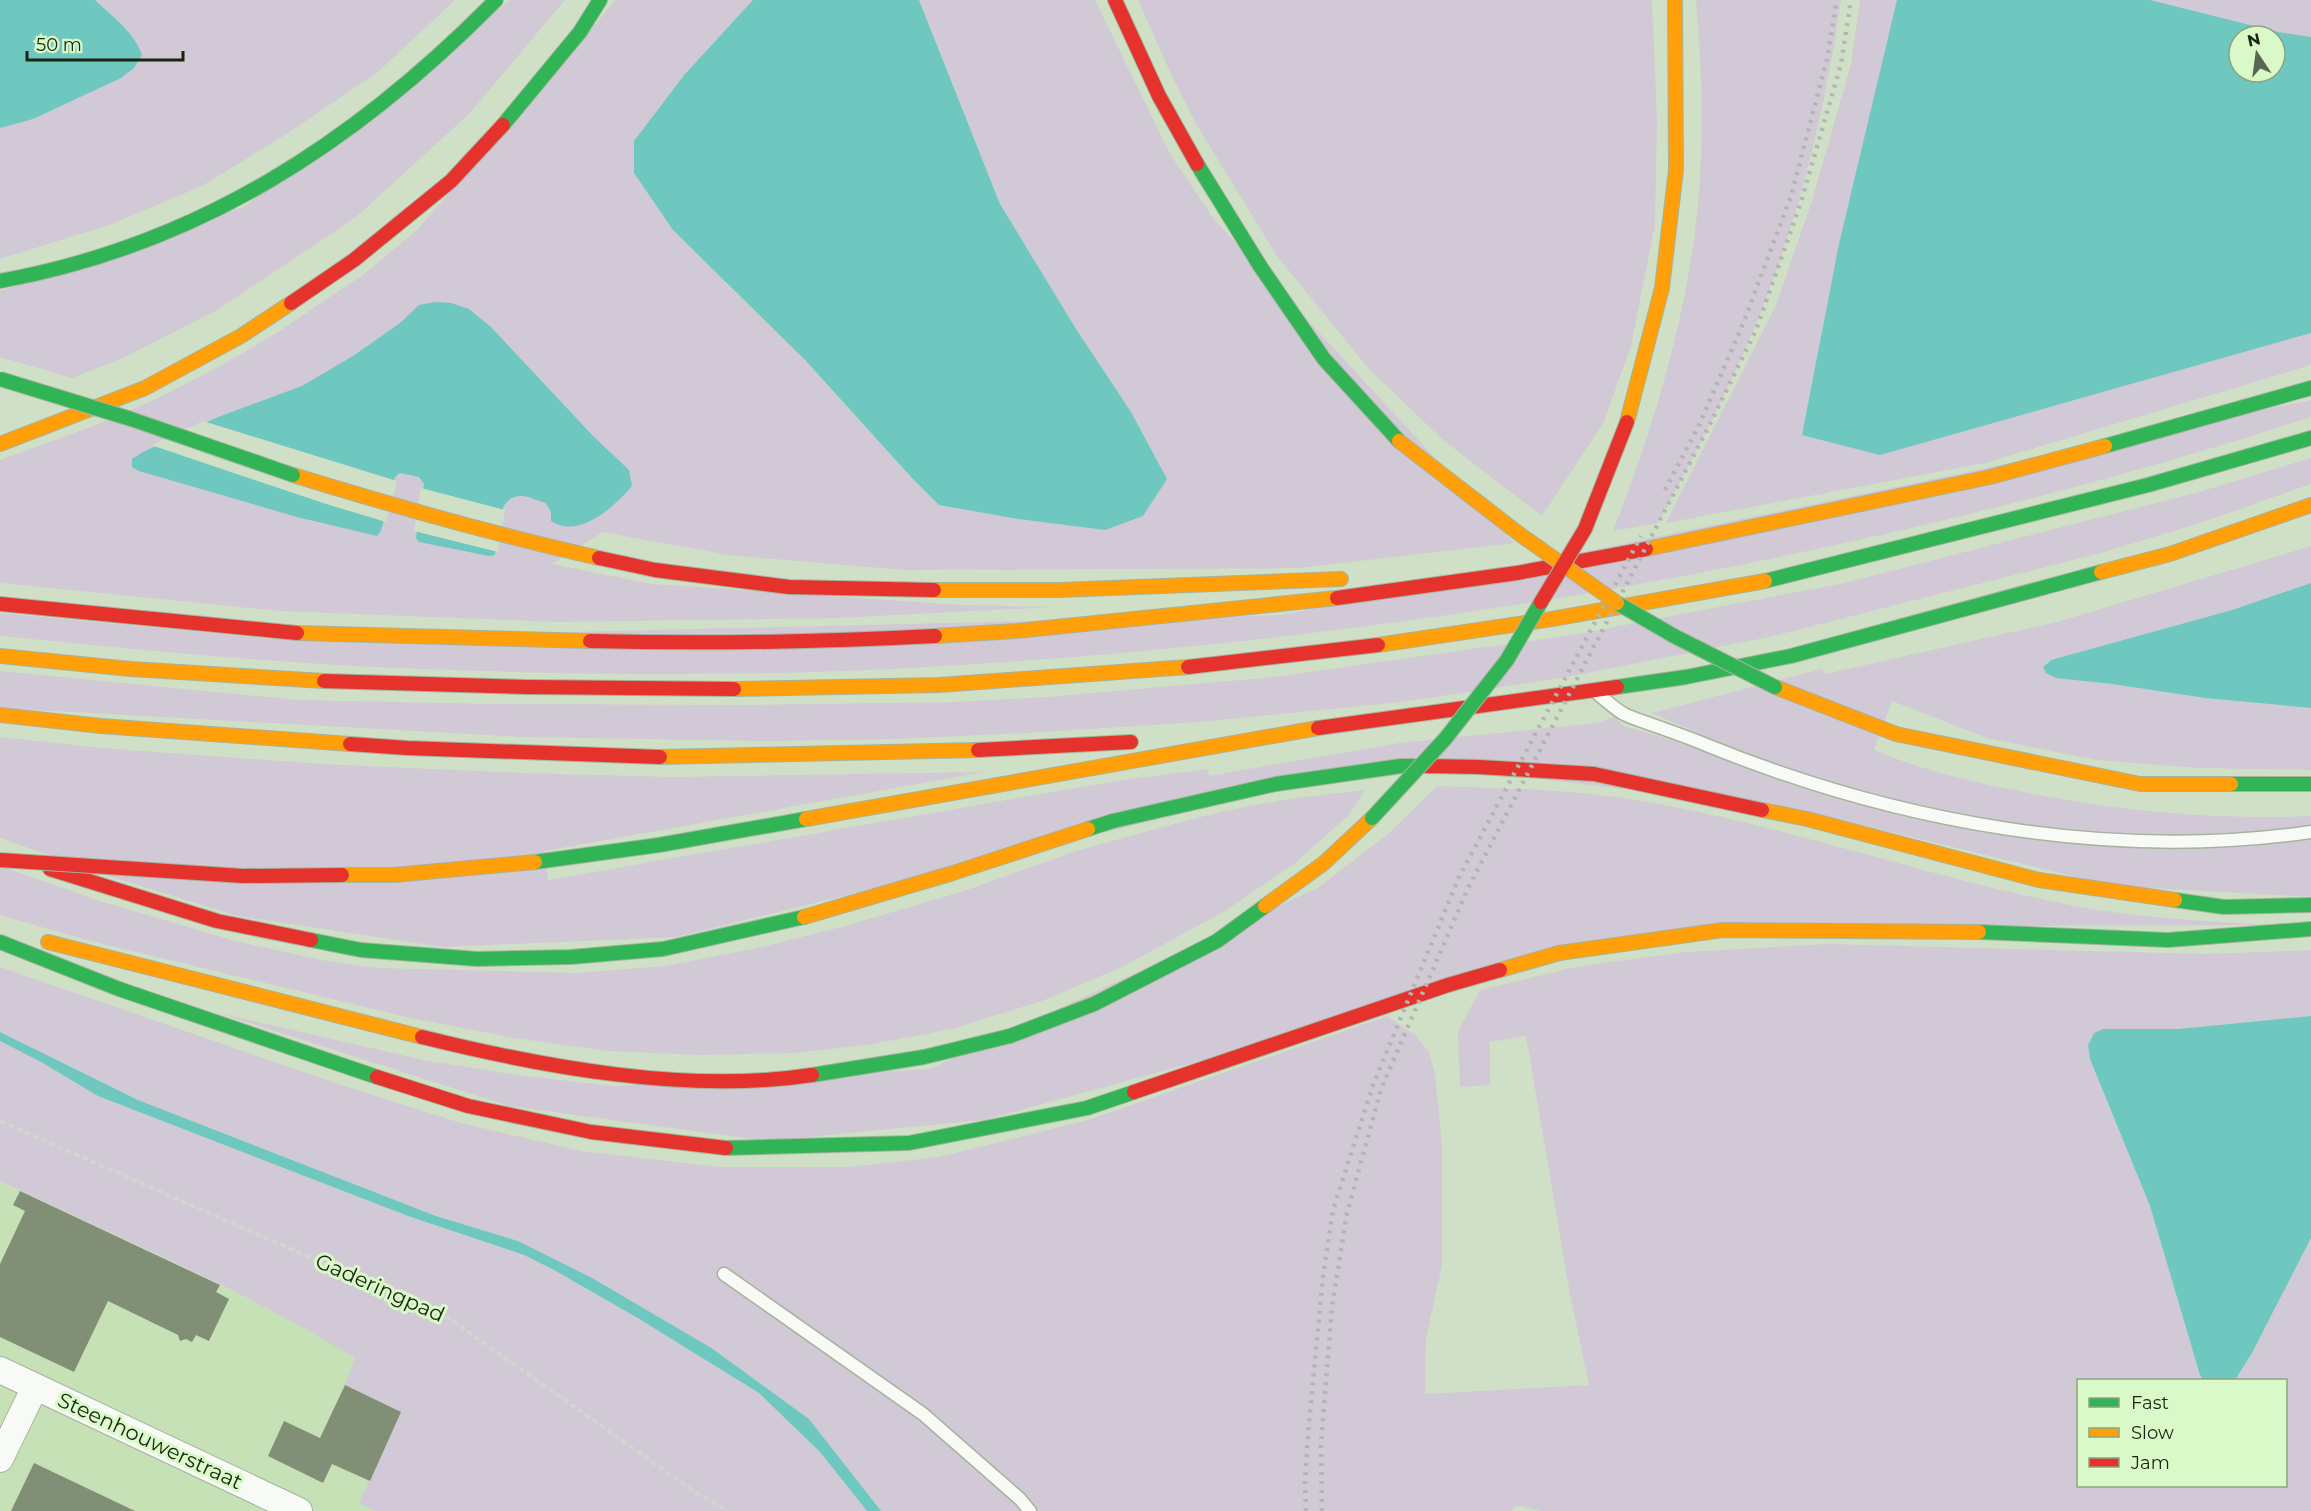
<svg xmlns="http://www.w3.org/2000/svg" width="2311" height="1511" font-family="Montserrat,sans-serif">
<rect width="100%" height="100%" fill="#d0e0c6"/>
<path fill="#c7e1b7" d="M0,1182L220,1285L308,1329L356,1358L345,1385L401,1412L359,1503L375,1511H0Z"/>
<path fill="#d1c9d5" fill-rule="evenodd" d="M0,0H455L378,72L285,135L202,186L112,224L0,259Z
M510,0H565L469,114L356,217L217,310L123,358L72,378L0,357V291L244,207Z
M616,0H753L685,74L725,282L806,361L911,477L939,505L1018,519L1105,530L1131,412L1076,330L1000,204L919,0H1095L1170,154L1213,218L1514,543L1299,568L905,570L728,555L603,532L552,564L652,584L961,605L1054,607L838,618L559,622L279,611L0,583V460L88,428L154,400L222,365L275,334L363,275L417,230Z
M1138,0H1652L1657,120L1655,224L1631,346L1603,424L1542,516L1443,440L1368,368L1277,256L1196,124L1170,72Z
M1696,0H1841C1829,88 1807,183 1778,266C1747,355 1703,441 1658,523L1613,531C1654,427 1687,317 1698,205C1704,137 1702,68 1696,0Z
M1860,0H2311V365L1985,463L1666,523L1776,305L1811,204L1851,64ZM2239,36H2275V72H2239Z
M2311,400V417C1863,562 1397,640 927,667C759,677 590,675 422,669C281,664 140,650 0,636V613L274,639L1283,615Z
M2311,458V484L2200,523L2101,553L1769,637L1573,676L1402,702L1199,722L1026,733L897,739L771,741L523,737L0,708V671L298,700L493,704L742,705L955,702L1047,697L1274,677L1578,634L1844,583L2199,492Z
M2311,546V583L2232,610L2046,662L2056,678L2112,684L2205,698L2311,708V770L2199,768L2096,760L1987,738L1892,701L1874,750C1919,769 1967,781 2015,790C2115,811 2209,820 2311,816V825C2136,854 1912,819 1748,755C1715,742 1684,727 1652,713L1822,669L1825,674L2057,622Z
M1616,716L1621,725C1643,732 1665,737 1686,745C1725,758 1762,775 1801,787C1964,839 2140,860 2311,839V897L2114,886L1796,809L1392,762L676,937L443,947L237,916L103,874L0,838V737L102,748L322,764L522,773L675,777L984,772L545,851L548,880L1116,781L1208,769L1209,776L1399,743L1597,723Z
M1437,786C1499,788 1561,789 1622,798C1776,821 1923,877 2075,906C2139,918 2204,921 2269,925L1687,927L984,1120L767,1141L509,1106L219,1013L423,1060L516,1075L613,1086L930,1069L1319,887L1388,834Z
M1365,790L1349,815L1295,863L1225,911L1124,966L1042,1001L952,1029L867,1045L793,1053L700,1055L608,1051L514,1038L411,1018L86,940L0,915V866L103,902L232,940L321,960L377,968L577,973L664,966L758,948L849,925L964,891L1076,851L1166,826L1224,811L1288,799Z
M1828,944L2206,954L2311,950V1016L2178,1029H2103L2094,1033L2088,1045L2090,1059L2150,1206L2200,1375L2204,1380H2078V1486H2286V1380H2235L2252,1353L2311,1238V1511H1540L1520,1506L1514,1507L1512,1511H881L809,1419L713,1349L518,1241L436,1216L138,1100L0,1032V967L341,1085L461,1123L581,1151L719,1167H849L939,1157L1088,1120L1387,1016L1415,1035L1429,1052L1435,1075L1442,1144V1266L1426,1338L1425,1394L1589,1385L1570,1294L1526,1036L1490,1042V1085L1460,1087L1458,1031L1480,990L1580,966L1686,952Z
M0,1041L41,1062L98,1096L408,1216L524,1255L554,1270L636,1317L759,1393L820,1452L867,1511H375L359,1503L401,1412L345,1385L355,1358C243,1289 119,1238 0,1181Z"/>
<path fill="#6ec8c0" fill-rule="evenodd" d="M0,0H95C113,17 134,32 142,55L134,68L121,78L33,119L0,128Z
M753,0H919L1000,204L1076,329L1131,412L1167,479L1143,516L1105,530L1018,519L939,505L911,477L806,361L673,230L634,173V141L685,74Z
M1897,0H2150L2278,32L2311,37V333L1880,455L1802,435L1839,244ZM2239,36H2275V72H2239Z
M436,302L451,303L469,309L491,327L593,436L629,470L632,486C615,506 579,540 551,521V512L546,503C539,501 530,497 523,496C495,494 498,535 495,555L489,556L419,542L416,538L424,484L419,477L400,473L395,477L381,531L377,536L297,517L139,471L132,467V459L143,452L218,417L302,386L353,356L400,323L419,305Z
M2311,583V708L2205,698L2112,684L2056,678L2046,673L2043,667L2051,660L2232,610Z
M2311,1016V1238L2252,1353L2235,1380H2204L2200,1375L2150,1206L2090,1059L2088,1045L2094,1033L2103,1029H2178Z
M0,1032L138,1100L436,1216L518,1241L592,1278L713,1349L809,1419L881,1511H867L820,1452L759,1393L636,1317L554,1270L524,1255L408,1216L98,1096L41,1062L0,1041Z"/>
<path fill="#d0e0c6" d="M203,421L397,481L386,522L323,503L151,445Z
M421,488L505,510L498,552L414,531Z"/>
<path fill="#818f76" d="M20,1191L220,1285L216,1292L229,1299L209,1341L196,1335L192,1342L186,1339L180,1341L178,1335L108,1301L74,1372L0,1337V1264L25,1211L13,1205Z
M345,1385L401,1412L370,1481L332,1464L323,1483L268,1456L284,1421L320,1438Z
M34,1463L135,1511H11Z"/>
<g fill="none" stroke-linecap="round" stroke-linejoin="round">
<g stroke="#a6b39e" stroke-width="15">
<path id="lane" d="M1599,695C1607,701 1615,709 1624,714C1632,718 1642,721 1650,724C1670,731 1690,738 1709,746C1897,822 2109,861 2311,832
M724,1274L923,1414L1020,1499L1030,1511"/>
</g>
<g stroke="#a6b39e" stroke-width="28">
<path id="street" d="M0,1370L299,1511
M0,1459L35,1387"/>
</g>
<g stroke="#a6b39e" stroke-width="16">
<path id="fast" d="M503,125L580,32L600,0
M1197,164L1260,266L1324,359L1399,441
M0,281C199,245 356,142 496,0
M2105,446L2311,388
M1765,581L2148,485L2311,438
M1617,687L1686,677L1791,656L2101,572
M2231,784H2311
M1088,829L1113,821L1276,784L1401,766H1425
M535,862L659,845L806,819
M2175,900L2224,907L2311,905
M1979,932L2168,940L2311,929
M311,940L361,950L477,959L571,957L663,949L804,917
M0,942L119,989L377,1077
M812,1075L924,1057L1010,1036L1094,1004L1217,941L1265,906
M726,1148L909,1143L1087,1108L1134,1092"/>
</g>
<g stroke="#a6b39e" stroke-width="16">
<path id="slow" d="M1627,422L1662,288L1676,170L1675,0
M0,444L145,388L241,336L291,303
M293,475C394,506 496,535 599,558
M1646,549L1990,477L2105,446
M2101,572L2170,554L2311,505
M934,590H1060L1341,579
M297,633L590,641
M935,636L1016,631L1337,598
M1378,645L1552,619L1765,581
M0,656L131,669L324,681
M1775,687L1896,734L2140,784H2231
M734,689L939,685L1188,667
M0,715L101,726L350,744
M660,757L978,750
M1762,810L1807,819L2039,880L2175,900
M806,819L1318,728
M1265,906L1324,863L1372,818
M804,917L953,873L1088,829
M48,942L422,1037
M1500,970L1559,953L1723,930L1979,932"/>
</g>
<g stroke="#a6b39e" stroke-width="16">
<path id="jam" d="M1115,0L1159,96L1197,164
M291,303L354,260L451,181L503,125
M599,558L655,570L789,587L934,590
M1337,598L1517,573L1646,549
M0,604L297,633
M590,641C705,644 820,642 935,636
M1188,667L1378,645
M324,681L527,687L734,689
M1318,728L1617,687
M350,744L407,748L660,757
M978,750L1131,742
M1425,766L1479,767L1594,774L1762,810
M50,869L217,921L311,940
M422,1037C543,1067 688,1094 812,1075
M377,1077L468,1106L591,1132L726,1148
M1134,1092L1448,985L1500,970"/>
</g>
<path stroke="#d1d6ce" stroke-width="4" stroke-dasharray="6 3" stroke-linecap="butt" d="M0,1121L450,1319L692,1490L728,1511"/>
<use href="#lane" stroke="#f8faf6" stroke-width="12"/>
<use href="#street" stroke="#f8faf6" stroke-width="26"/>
<use href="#fast" stroke="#30b455" stroke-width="14"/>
<use href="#slow" stroke="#ff9f0a" stroke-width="14"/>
<use href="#jam" stroke="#e5322d" stroke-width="14"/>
<path stroke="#b2b6b0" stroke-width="4.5" stroke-dasharray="3 6" stroke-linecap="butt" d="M1665,490L1699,425L1743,324L1791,196L1827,59L1837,0
M1306,1511L1305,1483L1308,1434L1323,1277L1333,1210L1373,1085L1459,877L1641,536
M1322,1511L1321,1444L1332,1306L1347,1213L1381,1089L1469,886L1708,428L1756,330L1801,202L1841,64L1851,0"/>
<g stroke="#a6b39e" stroke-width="16" stroke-linecap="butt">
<path id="fast-bridge" d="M0,379L131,419L293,475
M1617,603L1674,636L1775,687
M1372,818L1445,739L1507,660L1541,602"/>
</g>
<g stroke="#a6b39e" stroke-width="16" stroke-linecap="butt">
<path id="slow-bridge" d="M1399,441L1518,533L1617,603
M342,875H394L535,862"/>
</g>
<g stroke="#a6b39e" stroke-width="16" stroke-linecap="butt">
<path id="jam-bridge" d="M1541,602L1585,529L1627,422
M0,860L243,876L342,875"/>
</g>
<use href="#fast-bridge" stroke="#30b455" stroke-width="14"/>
<use href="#slow-bridge" stroke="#ff9f0a" stroke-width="14"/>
<use href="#jam-bridge" stroke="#e5322d" stroke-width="14"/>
</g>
<g text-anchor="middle" stroke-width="6" stroke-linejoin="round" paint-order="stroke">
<g font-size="21" fill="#192412" stroke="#daf9c8">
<text transform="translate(380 1288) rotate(24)" y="7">Gaderingpad</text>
<text transform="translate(150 1441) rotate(25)" y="7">Steenhouwerstraat</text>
</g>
</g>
<rect x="2077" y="1379" width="210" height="108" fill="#daf9c8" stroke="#8da47f" stroke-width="1.5"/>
<rect x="2089" y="1398" width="30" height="9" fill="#30b455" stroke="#8da47f" stroke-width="1.5"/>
<text x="2131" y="1409" font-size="18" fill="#192412">Fast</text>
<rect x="2089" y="1428" width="30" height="9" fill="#ff9f0a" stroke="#8da47f" stroke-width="1.5"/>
<text x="2131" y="1439" font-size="18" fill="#192412">Slow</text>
<rect x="2089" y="1458" width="30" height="9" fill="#e5322d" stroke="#8da47f" stroke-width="1.5"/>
<text x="2131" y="1469" font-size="18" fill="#192412">Jam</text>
<g transform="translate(2257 54) rotate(347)"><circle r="28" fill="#daf9c8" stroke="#8da47f" stroke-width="1.5"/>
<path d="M0-4.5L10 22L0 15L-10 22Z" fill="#596651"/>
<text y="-9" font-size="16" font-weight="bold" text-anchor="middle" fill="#192412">N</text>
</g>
<path d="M27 51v9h156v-9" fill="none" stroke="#192412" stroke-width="3"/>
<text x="36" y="51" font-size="18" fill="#192412" stroke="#daf9c8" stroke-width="4.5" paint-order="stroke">50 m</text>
</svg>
